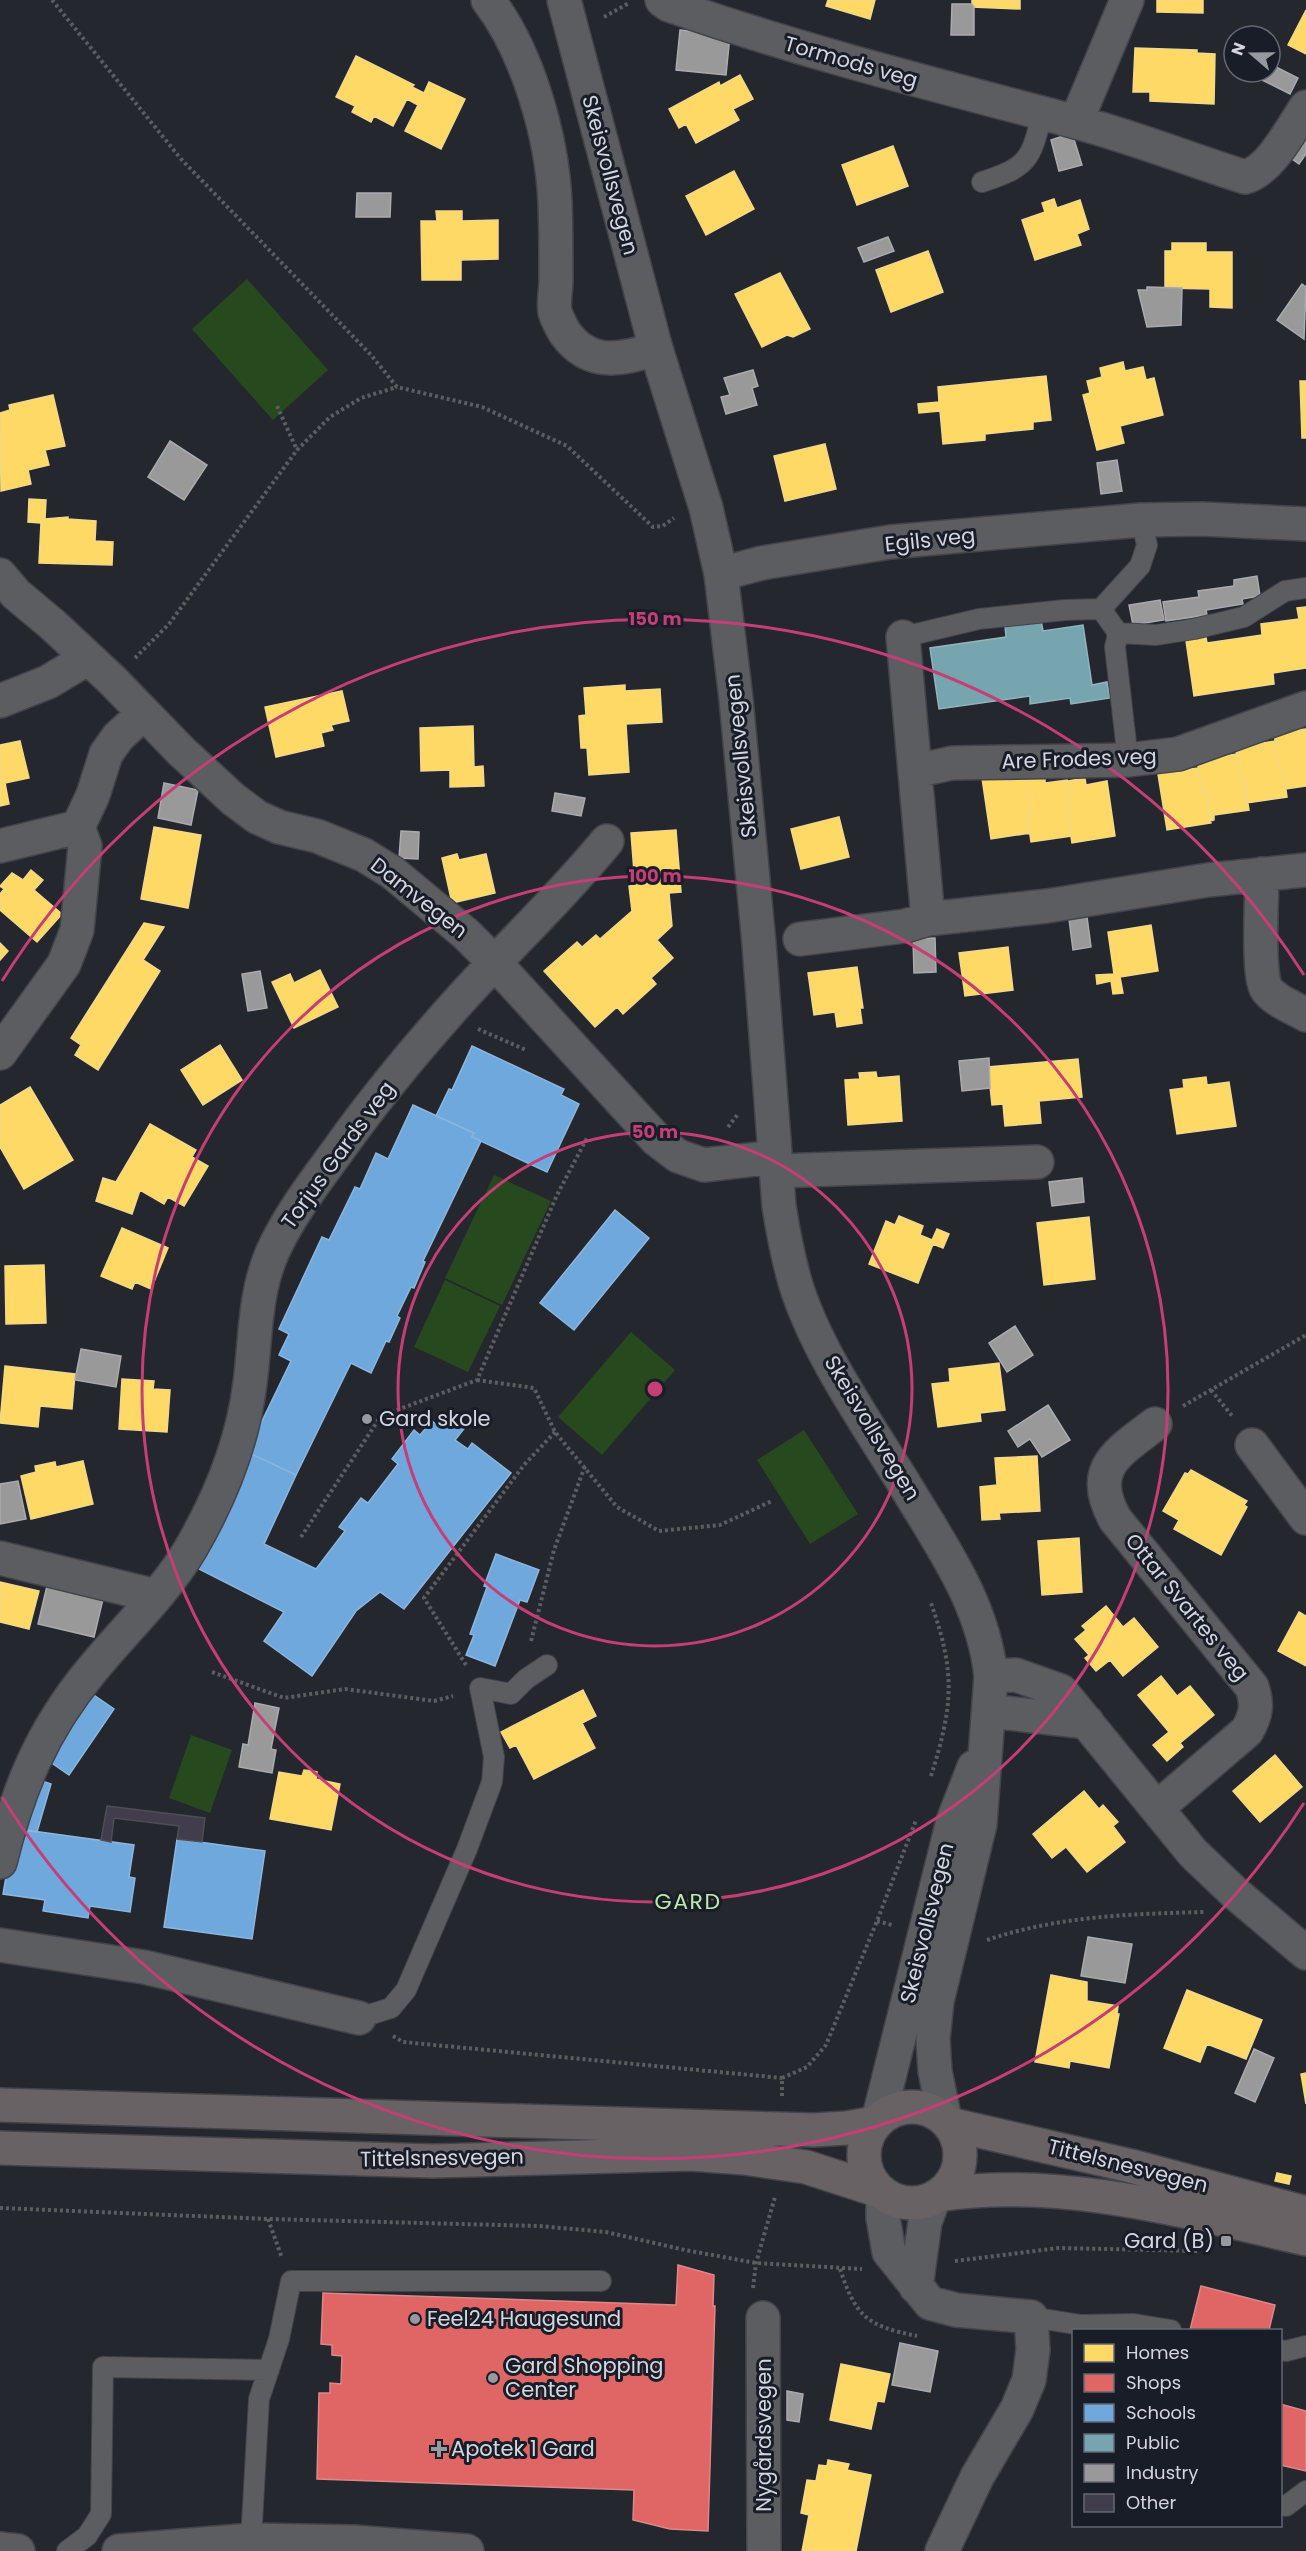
<svg xmlns="http://www.w3.org/2000/svg" width="1306" height="2551" font-family="Poppins,sans-serif">
<rect width="100%" height="100%" fill="#25272e"/>
<path fill="#27491e" d="M247,279L328,370L273,420L192,329Z
M494,1175L551,1201L502,1305L445,1278Z
M445,1280L500,1306L468,1372L414,1347Z
M631,1332L675,1370L602,1455L558,1417Z
M804,1430L858,1514L810,1544L757,1460Z
M191,1735L232,1750L210,1813L169,1798Z"/>
<path fill="#ffd966" stroke="#f2d88a" stroke-width="1.5" d="M828,0H875L870,19L826,6Z
M972,0H1020V9L972,7Z
M1157,0H1203V13L1157,12Z
M1306,10V54L1288,45Z
M1135,48L1197,50V53L1215,54L1214,104L1150,101V92H1133Z
M356,56L414,85L412,87L424,93L429,82L465,99L441,149L405,131L418,105L407,99L393,126L374,116L371,122L352,112L355,106L336,97Z
M740,75L753,99L733,109L739,120L696,143L686,124L679,128L669,109L719,82L720,86Z
M893,146L908,186L857,205L842,165Z
M734,171L754,209L706,235L686,196Z
M1054,199L1057,208L1080,200L1089,229L1077,234L1081,245L1035,260L1022,220L1045,212L1042,203Z
M436,211H462V221L498,220V259L461,260V280H422L421,221H437Z
M1172,243H1206V252H1232V308L1210,307V289L1165,288V251H1172Z
M928,251L943,292L891,312L876,270Z
M780,273L810,329L793,337L787,335L762,347L735,294Z
M1123,362L1125,371L1143,367L1146,380L1154,378L1163,415L1120,426L1124,443L1097,450L1083,395L1090,393L1087,381L1102,377L1100,368Z
M1046,376L1051,420L1033,422V429L985,434V440L943,444L940,411L919,413L918,404L939,402L938,387Z
M1300,381H1306V438H1302Z
M53,395L65,446L45,450L49,465L28,470L31,484L1,491L0,413L10,410L9,405Z
M825,444L836,489L785,501L774,456Z
M29,499L46,500L45,519L68,517V519L96,521L95,541L113,542L112,565L39,563L41,523L28,522Z
M1306,607V668L1273,673L1274,684L1194,696L1185,634L1205,631L1207,643L1262,635L1261,624L1299,619L1297,608Z
M625,685V691L660,689L662,722L626,724L629,772L589,775L587,748H581L579,716L586,715L584,688Z
M342,691L349,721L331,725L333,730L321,733L324,746L276,757L265,707Z
M1294,724L1295,730L1306,729V786L1286,789L1283,768H1279L1273,727Z
M473,726L474,767L483,766L484,786L450,787V770L421,771L420,728Z
M1255,737L1257,744L1275,741L1279,768H1283L1287,797L1247,803L1244,779L1241,780L1234,740Z
M20,741L29,778L5,783L9,804L0,806V745Z
M1218,750L1219,757L1236,754L1241,780L1244,779L1249,810L1214,815V820L1210,821L1206,792H1202L1196,754Z
M1179,764L1180,770L1198,768L1202,792H1206L1211,823L1167,830L1157,768Z
M1003,774L1004,781L1026,778L1031,813L1027,814L1030,833L991,839L982,778Z
M1045,776V783L1067,780L1071,812L1067,813L1071,836L1031,842L1027,814L1031,813L1026,778Z
M1085,778L1086,785L1107,781L1115,836L1072,843L1067,813L1071,812L1067,781Z
M839,817L849,857L801,869L791,829Z
M154,827L201,835L188,908L141,899Z
M676,830L681,892L669,893L672,926L657,940L673,958L651,978L656,984L623,1014L617,1007L595,1027L544,971L577,942L582,947L596,935L600,939L632,911L629,886L635,885L631,833Z
M457,854L459,860L486,854L495,893L452,903L442,858Z
M31,870L43,880L34,890L62,914L37,942L0,910V894L4,889L0,886L12,873L23,880Z
M144,923L164,927L143,960L160,971L98,1070L75,1055L81,1045L71,1038Z
M1151,925L1158,971L1120,977L1123,993L1113,994L1111,981L1097,984L1096,975L1114,974L1108,932Z
M0,943L8,951L0,960Z
M1008,947L1013,990L965,996L959,953Z
M857,967L863,1008H860L862,1023L837,1027L835,1012L814,1015L808,973Z
M320,970L338,1007L294,1028L272,982L290,974L294,983Z
M220,1045L242,1080L203,1105L181,1070Z
M1078,1059L1082,1097L1039,1101L1041,1123L1005,1126L1003,1104L992,1105L988,1067Z
M876,1072L877,1078L899,1076L902,1121L848,1125L845,1080L860,1079L859,1073Z
M1206,1077L1207,1085L1229,1082L1236,1126L1177,1134L1170,1090L1184,1088L1183,1080Z
M30,1087L73,1160L24,1189L0,1147V1105Z
M150,1124L196,1150L192,1157L208,1166L184,1206L168,1197L164,1204L140,1190L132,1214L96,1201L103,1178L116,1182Z
M899,1216L923,1226L920,1235L932,1240L937,1229L949,1234L943,1248L933,1244L918,1283L869,1264L886,1221L895,1225Z
M1089,1217L1095,1279L1044,1285L1037,1223Z
M122,1228L168,1248L151,1289L135,1282L132,1289L101,1276Z
M44,1265L46,1323L6,1324L5,1266Z
M999,1363L1005,1410L980,1413L981,1421L938,1427L932,1384L950,1382L949,1369Z
M5,1366L75,1374L72,1409L40,1406L38,1427L0,1423Z
M122,1379L154,1381L153,1389L170,1390L167,1432L119,1429Z
M1037,1456L1040,1511L999,1513L1000,1519L982,1520L980,1487L997,1485L995,1458Z
M83,1461L93,1504L31,1519L21,1476L36,1472L35,1466L55,1462L56,1467Z
M1191,1470L1247,1501L1244,1505L1247,1507L1221,1555L1174,1529L1179,1520L1163,1511L1185,1473L1188,1474Z
M1079,1538L1082,1592L1042,1595L1038,1541Z
M0,1582L39,1591L29,1629L0,1622Z
M1106,1606L1123,1627L1134,1618L1158,1647L1123,1676L1110,1660L1096,1671L1085,1658L1089,1655L1075,1639L1086,1630L1082,1626Z
M1299,1612L1306,1616V1666L1278,1651Z
M1161,1676L1177,1696L1190,1686L1214,1715L1180,1743L1183,1747L1167,1761L1153,1745L1169,1732L1138,1695Z
M583,1690L596,1716L582,1723L595,1748L534,1779L516,1745L510,1748L501,1732Z
M1275,1755L1302,1787L1260,1822L1233,1791Z
M304,1770L317,1772L316,1779L340,1784L331,1830L270,1819L279,1772L302,1776Z
M1084,1791L1099,1809L1103,1805L1118,1822L1113,1826L1125,1842L1087,1872L1066,1847L1052,1858L1033,1834Z
M1051,1975L1087,1982V2001L1118,2006L1117,2014H1119L1109,2068L1070,2061L1069,2068L1035,2062Z
M1187,1990L1262,2020L1246,2059L1207,2044L1200,2062L1164,2048Z
M1306,2073V2104L1301,2074Z
M1277,2173L1291,2176L1289,2184L1275,2181Z
M841,2364L890,2374L884,2402L877,2401L871,2429L830,2420Z
M828,2460L849,2464L847,2470L871,2475L856,2551H802L809,2515L801,2513L807,2480L816,2481L819,2465L827,2466Z"/>
<path fill="#e06666" stroke="#dc888a" stroke-width="1.5" d="M678,2265L714,2275L713,2306H715L708,2531L670,2529L633,2520L634,2490L317,2479L319,2393H330V2383L341,2384L342,2356L332,2355V2345L321,2344L323,2293L676,2305Z
M1201,2286L1275,2305L1269,2330H1190Z
M1280,2404L1306,2411V2471L1280,2465Z"/>
<path fill="#6fa8dc" stroke="#8db6dd" stroke-width="1.5" d="M472,1046L564,1089L561,1095L579,1104L547,1172L472,1137L474,1133L436,1116L449,1089L452,1090Z
M413,1105L474,1133L472,1137L481,1141L423,1261L425,1262L414,1288L411,1287L397,1316L400,1318L389,1342L386,1341L371,1373L351,1363L296,1475L247,1452L291,1361L279,1355L289,1334L279,1329L322,1237L329,1240L355,1187L360,1189L376,1153L388,1159Z
M615,1210L649,1238L574,1330L540,1303Z
M449,1412L467,1425L455,1440L468,1449L472,1443L511,1473L404,1609L380,1592L356,1611L312,1676L264,1641L284,1612L191,1565L247,1452L296,1475L264,1544L316,1569L345,1531L339,1527L361,1498L368,1503L398,1464L392,1459L414,1430L420,1435L432,1421L439,1427Z
M496,1554L539,1570L527,1602L520,1600L495,1666L466,1655L474,1635L470,1634L487,1587L484,1586Z
M88,1691L114,1709L69,1775L43,1757Z
M33,1778L51,1784L37,1832L22,1830Z
M18,1829L134,1845L129,1877L135,1878L130,1912L90,1906L88,1918L43,1911L45,1900L3,1894L9,1860Z
M177,1839L265,1851L252,1939L164,1927Z"/>
<path fill="#76a5af" stroke="#92b4bd" stroke-width="1.5" d="M1041,620L1043,631L1083,625L1092,685L1107,682L1110,698L1071,704L1070,698L1030,704V696L939,709L930,648L1006,637L1005,626Z"/>
<path fill="#999" stroke="#aaabae" stroke-width="1.5" d="M952,4H972L974,7V35H951Z
M680,30L730,35L726,75L676,70Z
M1270,64L1298,78L1290,94L1252,75L1253,72H1270Z
M1306,126V154L1299,164L1285,154Z
M1072,133L1082,165L1059,171L1051,140Z
M357,193H391L390,217H356Z
M888,237L894,251L864,262L858,248Z
M1302,284L1306,287L1304,339L1277,320Z
M1147,287L1182,288L1181,325L1147,327L1138,290H1147Z
M753,370L758,386L752,388L757,405L726,414L721,397L730,395L724,378Z
M170,441L207,465L184,500L148,477Z
M1117,460L1122,491L1101,494L1097,463Z
M1257,576L1260,596L1242,599L1243,604L1206,610L1207,615L1166,621L1163,602L1199,597L1198,591L1234,586V580Z
M1160,600L1164,620L1133,625L1129,605Z
M164,783L198,790L191,825L158,818Z
M555,793L585,798L581,816L552,811Z
M401,831L419,832L418,859L399,858Z
M1087,917L1091,947L1073,950L1069,919Z
M935,938L936,972L914,973L913,939Z
M260,971L267,1008L248,1011L242,974Z
M989,1058L990,1088L962,1091L959,1061Z
M1082,1178L1084,1202L1052,1206L1049,1182Z
M1015,1326L1033,1355L1007,1372L989,1343Z
M81,1349L121,1356L116,1387L75,1380Z
M1048,1405L1070,1440L1042,1457L1030,1439L1018,1447L1008,1431Z
M18,1481L26,1519L0,1524V1484Z
M47,1586L103,1599L94,1637L38,1624Z
M255,1703L279,1708L271,1749L276,1750L272,1773L239,1767L243,1744L248,1745Z
M1088,1937L1132,1944L1125,1983L1081,1976Z
M1254,2049L1274,2058L1255,2102L1235,2093Z
M900,2343L938,2351L930,2392L892,2385Z
M787,2391L803,2394L799,2422L787,2420Z"/>
<path fill="#423d4d" stroke="#4d4e53" stroke-width="1.5" d="M107,1806L205,1818L202,1842L177,1839L179,1826L114,1818L111,1842L101,1840Z"/>
<g fill="none" stroke-linecap="round" stroke-linejoin="round">
<g stroke="#42444a" stroke-width="22">
<path id="lane" d="M982,182C1028,167 1031,160 1042,114
M1101,609L1118,633L1156,635L1194,629L1244,617L1285,591L1306,588
M1118,633L1115,647L1128,760
M903,637L979,619L1065,610L1101,609L1140,566L1147,545L1141,520
M359,2018L391,2008L406,1990L467,1849L492,1782L494,1757L480,1688L511,1694L526,1679L547,1665
M1031,2317L1081,2325L1134,2324L1171,2330
M1280,2350L1286,2351L1306,2346
M1280,2505L1286,2506L1306,2491
M251,2540L259,2399L279,2339L291,2281H601
M67,2551L87,2536L101,2514L103,2367L269,2370"/>
</g>
<g stroke="#42444a" stroke-width="36">
<path id="street" d="M488,0C528,52 552,137 555,202C556,228 556,254 556,280C556,290 553,303 555,312C557,318 562,328 565,333C590,368 622,359 656,349
M662,0L669,5C803,52 940,86 1076,122C1133,137 1188,159 1245,177C1271,170 1291,129 1306,107
M1076,122L1127,0
M721,574L762,563L890,542L1141,520L1202,519L1306,524
M0,575L16,594L53,625L112,680L181,751L233,799L257,817L279,827L317,836L364,855L393,873L466,934L495,963L657,1140L678,1156L704,1165L775,1157
M903,637L928,919
M0,701L48,682L88,658
M916,771L952,763L1128,760L1178,754L1306,708
M0,846L78,827L93,795L106,754L118,737L144,713
M1262,874C1262,895 1257,978 1267,990C1277,1002 1293,1007 1306,1015
M800,939L905,926L928,919L1047,906L1208,880L1306,870
M0,1053L64,964L77,930L85,846L78,827
M776,1171L1037,1162
M1155,1424C1118,1453 1087,1468 1115,1519L1252,1687C1258,1705 1256,1715 1247,1731L1157,1808
M1252,1445L1306,1518
M0,1558L156,1596
M991,1676L1016,1675L1061,1691L1193,1853L1235,1893L1306,1953
M989,1711L1087,1722
M0,1862C18,1789 42,1730 91,1671C124,1630 164,1594 191,1548C220,1498 243,1441 250,1383C256,1338 254,1293 273,1251C290,1214 315,1182 339,1149C373,1101 411,1055 450,1011C501,953 558,901 607,841
M0,1945L144,1967L359,2018
M883,2193V2218L889,2252L930,2303L956,2310L1031,2317L1033,2350L1029,2380L1017,2409L977,2477L942,2551
M916,2287L925,2222L934,2198
M763,2318L764,2551
M0,2549L18,2551
M119,2551L251,2540L354,2542L467,2551"/>
</g>
<g stroke="#42444a" stroke-width="36">
<path id="secondary" d="M564,0L656,349L706,508L721,574L736,699L759,944L779,1206C783,1232 788,1257 795,1282C816,1352 870,1428 908,1490C944,1550 983,1604 991,1676L980,1824L937,2001L933,2039L935,2071L945,2120
M878,2121L953,1821L974,1767"/>
</g>
<g stroke="#42444a" stroke-width="36">
<path id="primary" d="M0,2105L814,2130L846,2128L876,2123
M864 2155a48 48 0 1 1 96 0a48 48 0 1 1-96 0Z
M949,2124L1131,2166L1306,2213
M0,2148L433,2161L691,2154L744,2158L806,2167L880,2191
M938,2195C1061,2176 1187,2212 1306,2239"/>
</g>
<path stroke="#5b5d61" stroke-width="4" stroke-dasharray="3 3" stroke-linecap="butt" d="M52,0L181,159L371,355L397,387L482,407L567,446L653,527L663,526L674,518
M604,17L629,3
M277,406L297,450
M135,658L169,624L297,450L330,417L361,398L397,387
M478,1029L526,1050
M728,1127L738,1114
M477,1380L534,1388L555,1432L617,1507L659,1531L720,1525L772,1501
M1211,1390L1233,1417
M1183,1406L1306,1335
M301,1537L381,1416L477,1380L557,1195L588,1136
M531,1641L554,1550L585,1466
M466,1665L424,1598L524,1465L555,1432
M212,1672L284,1698L345,1689L434,1701L453,1696
M931,1776C953,1706 956,1674 931,1603
M877,1921L892,1925
M987,1940C1059,1916 1129,1914 1204,1912
M393,2036L403,2042L782,2078
M782,2096V2078L807,2067L826,2045L877,1921L916,1820
M0,2208L268,2219L539,2226L606,2232L685,2250L756,2263L862,2269
M268,2219L282,2258
M955,2261L1059,2248L1199,2251
M840,2269C856,2317 867,2326 917,2336
M753,2288L756,2263L775,2197"/>
<use href="#lane" stroke="#5b5d61" stroke-width="20"/>
<use href="#street" stroke="#5b5d61" stroke-width="33"/>
<use href="#secondary" stroke="#5b5d61" stroke-width="33"/>
<use href="#primary" stroke="#696265" stroke-width="33"/>
</g>
<g fill="none" stroke="#c53e75" stroke-width="3">
<circle cx="655" cy="1389" r="257"/>
<circle cx="655" cy="1389" r="513"/>
<path d="M1304 1803A770 770 0 0 1 2 1797M2 981A770 770 0 0 1 1304 975"/>
</g>
<g fill="#9699a0" stroke="#181d28" stroke-width="2">
<circle cx="367" cy="1419" r="6"/>
<rect x="1220" y="2235" width="12" height="12" rx="3"/>
<circle cx="415" cy="2319" r="6"/>
<circle cx="493" cy="2378" r="6"/>
<path d="M436 2440h6v6h6v6h-6v6h-6v-6h-6v-6h6z"/>
</g>
<g text-anchor="middle" stroke-width="6" stroke-linejoin="round" paint-order="stroke">
<g font-size="21" fill="#d3d6de" stroke="#181d28">
<text transform="translate(851 62) rotate(16)" y="7">Tormods veg</text>
<text transform="translate(610 175) rotate(75)" y="7">Skeisvollsvegen</text>
<text transform="translate(930 540) rotate(-6)" y="7">Egils veg</text>
<text transform="translate(741 756) rotate(-96)" y="7">Skeisvollsvegen</text>
<text transform="translate(1079 759) rotate(-2)" y="7">Are Frodes veg</text>
<text transform="translate(419 898) rotate(38)" y="7">Damvegen</text>
<text transform="translate(338 1155) rotate(-54)" y="7">Torjus Gards veg</text>
<text transform="translate(872 1428) rotate(59)" y="7">Skeisvollsvegen</text>
<text transform="translate(1187 1607) rotate(51)" y="7">Ottar Svartes veg</text>
<text transform="translate(927 1923) rotate(-76)" y="7">Skeisvollsvegen</text>
<text transform="translate(442 2158) rotate(-1)" y="7">Tittelsnesvegen</text>
<text transform="translate(1128 2166) rotate(14)" y="7">Tittelsnesvegen</text>
<text transform="translate(764 2435) rotate(-90)" y="7">Nygårdsvegen</text>
</g>
<g font-size="21" fill="#d3d6de" stroke="#181d28" text-anchor="start">
<text x="379" y="1426">Gard skole</text>
<text x="1214" y="2248" text-anchor="end">Gard (B)</text>
<text x="427" y="2326">Feel24 Haugesund</text>
<text x="505" y="2373">Gard Shopping<tspan x="505" dy="24">Center</tspan></text>
<text x="451" y="2456">Apotek 1 Gard</text>
</g>
<g font-size="22" letter-spacing="1.5" fill="#bceba9" stroke="#181d28">
<text x="688" y="1909">GARD</text>
</g>
</g>
<circle cx="655" cy="1389" r="9" fill="#c53e75" stroke="#181d28" stroke-width="3"/>
<g font-size="18" text-anchor="middle" font-weight="bold" fill="#c53e75" stroke="#181d28" stroke-width="6" stroke-linejoin="round" paint-order="stroke">
<text x="655" y="625">150 m</text>
<text x="655" y="882">100 m</text>
<text x="655" y="1138">50 m</text>
</g>
<rect x="1072" y="2329" width="210" height="198" fill="#181d28" stroke="#636771" stroke-width="1.5"/>
<rect x="1084" y="2344" width="30" height="18" fill="#ffd966" stroke="#636771" stroke-width="1.5"/>
<text x="1126" y="2359" font-size="18" fill="#d3d6de">Homes</text>
<rect x="1084" y="2374" width="30" height="18" fill="#e06666" stroke="#636771" stroke-width="1.5"/>
<text x="1126" y="2389" font-size="18" fill="#d3d6de">Shops</text>
<rect x="1084" y="2404" width="30" height="18" fill="#6fa8dc" stroke="#636771" stroke-width="1.5"/>
<text x="1126" y="2419" font-size="18" fill="#d3d6de">Schools</text>
<rect x="1084" y="2434" width="30" height="18" fill="#76a5af" stroke="#636771" stroke-width="1.5"/>
<text x="1126" y="2449" font-size="18" fill="#d3d6de">Public</text>
<rect x="1084" y="2464" width="30" height="18" fill="#999999" stroke="#636771" stroke-width="1.5"/>
<text x="1126" y="2479" font-size="18" fill="#d3d6de">Industry</text>
<rect x="1084" y="2494" width="30" height="18" fill="#423d4d" stroke="#636771" stroke-width="1.5"/>
<text x="1126" y="2509" font-size="18" fill="#d3d6de">Other</text>
<g transform="translate(1252 54) rotate(290)"><circle r="28" fill="#181d28" stroke="#636771" stroke-width="1.5"/>
<path d="M0-4.5L10 22L0 15L-10 22Z" fill="#9699a0"/>
<text y="-9" font-size="16" font-weight="bold" text-anchor="middle" fill="#d3d6de">N</text>
</g>
</svg>
